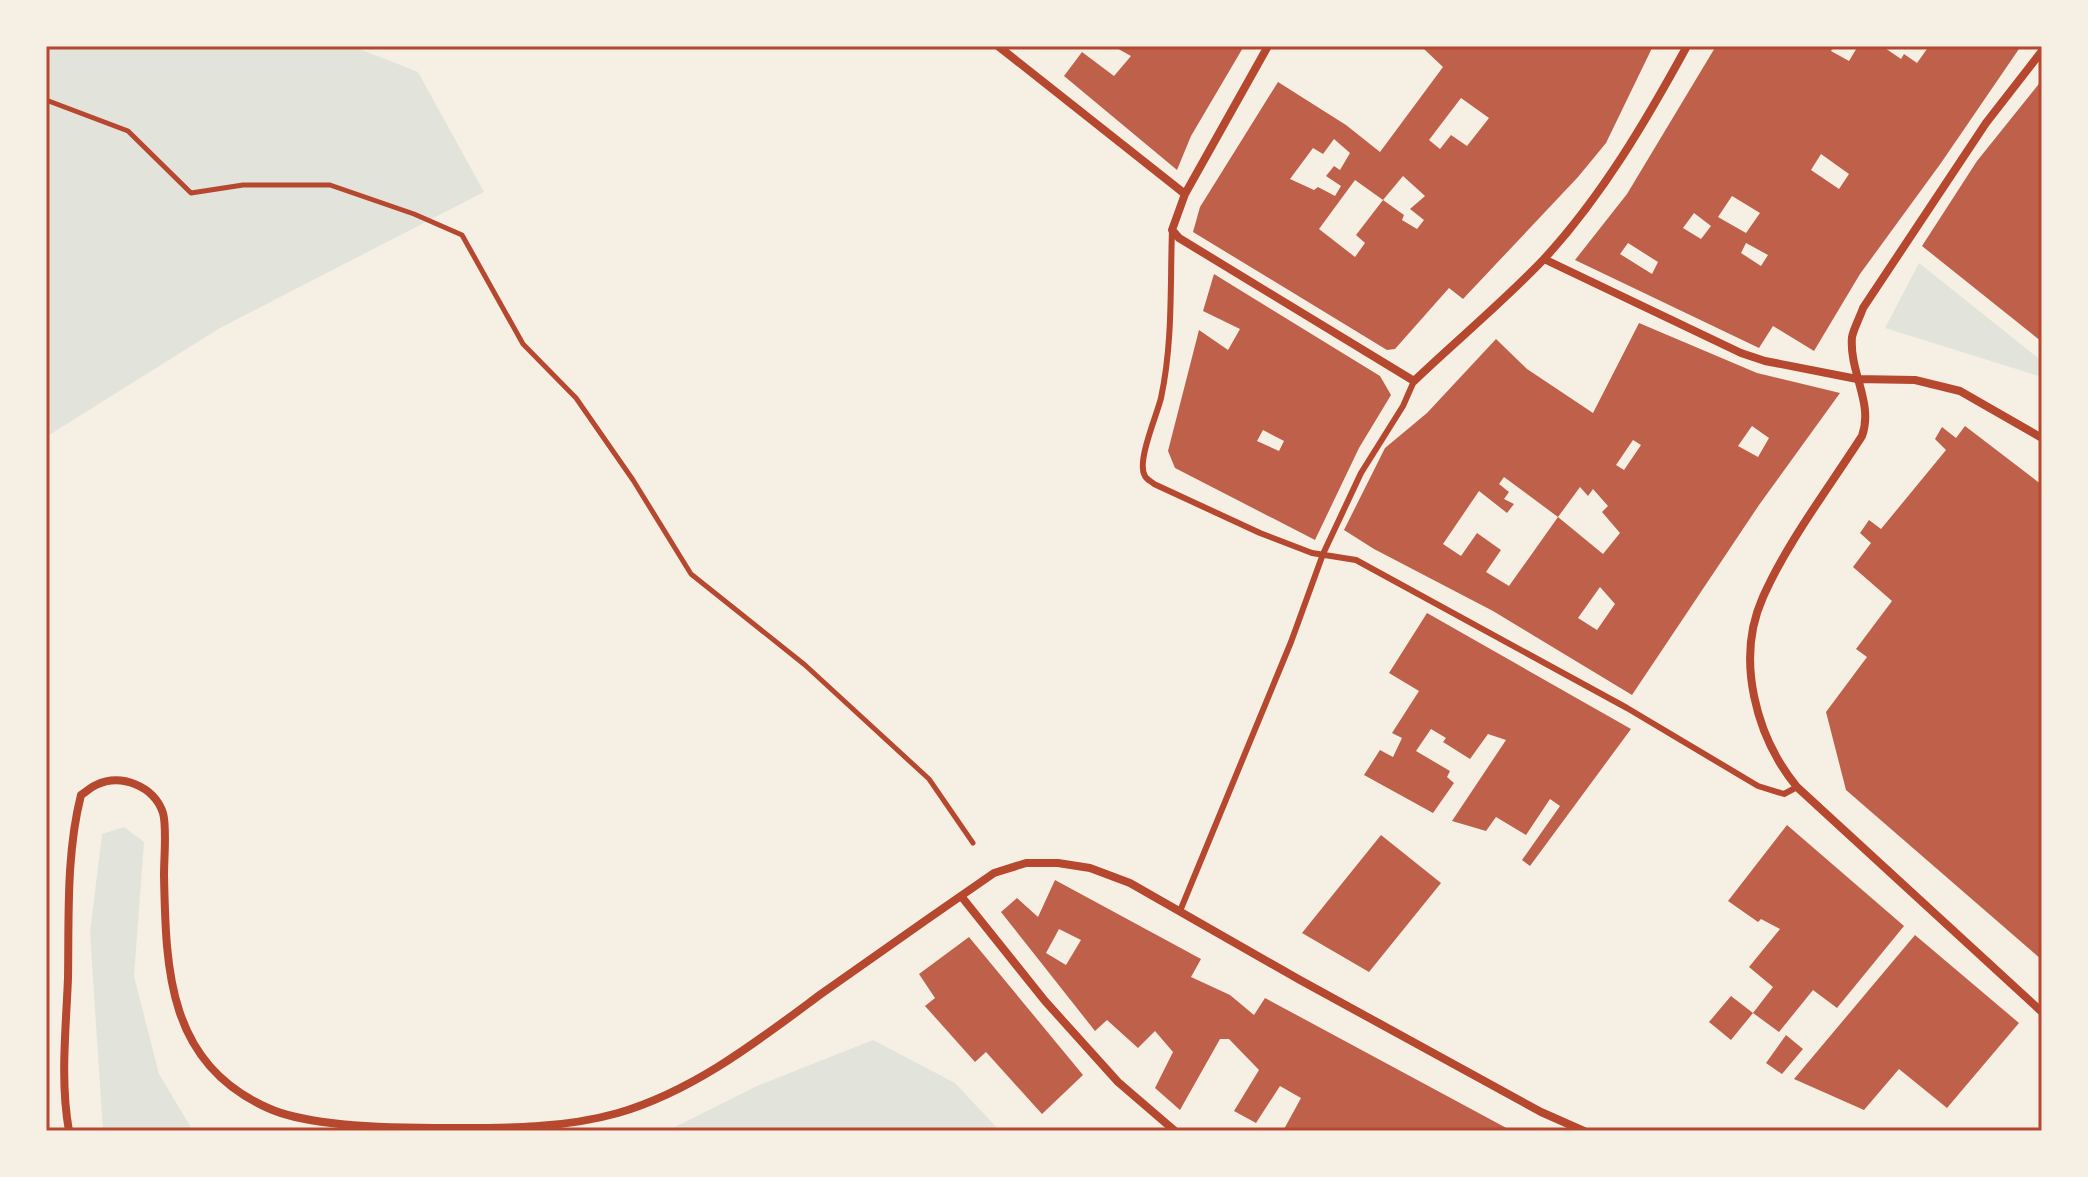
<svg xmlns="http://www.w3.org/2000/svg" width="2088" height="1177" font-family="'Nunito Sans',sans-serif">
<rect width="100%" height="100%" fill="#f6efe4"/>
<path fill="#e2e4dc" d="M46,46H352L418,72L484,192L220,328L46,437Z
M1919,263L2042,361V377L1885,328Z
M124,827L144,842L134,976L159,1074L193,1131H103L90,933L102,834Z
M873,1040L955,1083L1000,1131H667L757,1086Z"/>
<path fill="#bf614a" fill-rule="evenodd" d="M1113,46H1244L1191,136L1177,170L1064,76L1082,52L1114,76L1131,56Z
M1426,46H1653L1606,143L1578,177L1463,299L1449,288L1395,349L1387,350L1193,232L1200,207L1278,82L1346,125L1380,152L1443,67L1424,49ZM1461,98L1489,118L1467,146L1451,135L1440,149L1429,140ZM1334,139L1350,153L1340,170L1334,166L1326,176L1341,186L1335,196L1318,187L1314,190L1290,179L1313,148L1323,154ZM1403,176L1425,196L1410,209L1424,220L1417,229L1402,220L1404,215L1383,200L1356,235L1365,243L1355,257L1319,229L1355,180L1383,200Z
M1716,46H1834L1831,51L1849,61L1858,46H1882L1901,59L1904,54L1917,63L1927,49L1922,46H2021L1941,163L1860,274L1814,351L1773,326L1759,348L1575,260L1627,194ZM1821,154L1849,174L1839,189L1811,170ZM1732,196L1760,213L1746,233L1718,217ZM1694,213L1711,226L1701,239L1683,228ZM1628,243L1658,262L1652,274L1620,254ZM1746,243L1768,255L1761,266L1741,253Z
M2042,80V342L1922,246L1977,161Z
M1214,274L1380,376L1391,395L1359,448L1315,540L1175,468L1168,451L1199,330L1228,350L1240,329L1203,311ZM1263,430L1284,441L1279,451L1257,441Z
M1639,323L1757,373L1840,393L1759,505L1632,695L1493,611L1374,549L1344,530L1385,448L1427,413L1496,339L1527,369L1593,413ZM1752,426L1769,438L1758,457L1738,446ZM1633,440L1641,445L1624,470L1616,465ZM1504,477L1558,517L1580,487L1588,496L1593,489L1608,506L1602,512L1620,533L1603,554L1558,517L1509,586L1486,572L1501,550L1477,533L1461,556L1443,544L1479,491L1507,513L1514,504L1504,499L1509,492L1499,484ZM1600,587L1615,604L1597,630L1578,618Z
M1965,426L2042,485V960L1846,790L1826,712L1867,657L1856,649L1892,601L1853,567L1871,543L1860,533L1869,520L1881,529L1946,450L1935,439L1942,427L1956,438Z
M1427,613L1631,729L1530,866L1522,860L1560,806L1550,799L1526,835L1496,817L1486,831L1452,821L1506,740L1488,734L1470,759L1443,742L1446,738L1431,729L1416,751L1450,771L1447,777L1454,783L1433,813L1364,775L1380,750L1393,757L1402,738L1392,733L1419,691L1389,673Z
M1787,825L1904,926L1837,1008L1813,990L1779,1032L1753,1013L1773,987L1749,967L1780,929L1761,919L1758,922L1728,901Z
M1381,835L1441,883L1369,972L1302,933Z
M1055,880L1201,959L1191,977L1230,995L1254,1015L1265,998L1512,1131H1283L1301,1098L1280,1086L1256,1123L1234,1111L1259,1070L1229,1039H1220L1180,1110L1155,1088L1173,1052L1155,1031L1138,1048L1107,1020L1095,1031L1001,912L1017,898L1038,917ZM1059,929L1081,940L1066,965L1046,953Z
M1915,935L2019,1023L1947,1108L1899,1069L1864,1110L1794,1079Z
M969,937L1083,1075L1042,1114L986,1052L975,1062L925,1006L935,998L919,974Z
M1731,996L1753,1013L1731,1040L1709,1022Z
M1786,1035L1803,1049L1782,1074L1766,1063Z"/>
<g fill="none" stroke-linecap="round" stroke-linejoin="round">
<path stroke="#b5482f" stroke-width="5" d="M46,100L128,131L191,193L243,185H330L414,214L462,235L523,344L576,398L633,480L691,574L805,665L929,779L973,843"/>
<path stroke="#b5482f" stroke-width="6" d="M1172,230C1170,286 1173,342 1161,398C1157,415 1136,462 1145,476C1146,479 1152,482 1154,484L1260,533L1312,553L1356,560L1627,708L1758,786L1784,794L1797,787
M1180,911L1291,642L1323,554L1361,473L1403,406L1414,381"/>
<path stroke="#b5482f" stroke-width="8" d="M998,46L1185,194
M1268,46L1185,194L1172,230L1179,238L1414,381C1457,340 1503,302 1544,259C1602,196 1646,121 1687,46
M2042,51L1986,123L1863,308C1860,317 1854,328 1852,337C1849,372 1874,403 1862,436C1828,489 1788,541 1763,597C1735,659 1756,737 1797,787L2042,1012
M1544,259L1741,353L1765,361L1857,379L1915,380L1960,391L2042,438
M961,896L1045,1001L1118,1082L1175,1131
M69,1131C60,1081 66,1029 68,978C69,918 66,854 81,795C86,792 91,787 96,785C121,773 154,786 163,813C167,827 164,858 164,875C166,969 167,1063 268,1108C307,1126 390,1128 434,1128C496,1128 558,1130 618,1113C694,1091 759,1040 821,994C879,953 936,913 994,873L1026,863H1058L1090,868L1130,883L1300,980L1541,1112L1584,1131"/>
</g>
<rect width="2088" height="1177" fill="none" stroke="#f6efe4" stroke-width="96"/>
<rect x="48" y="48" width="1992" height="1081" fill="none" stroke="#b5482f" stroke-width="3"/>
</svg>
